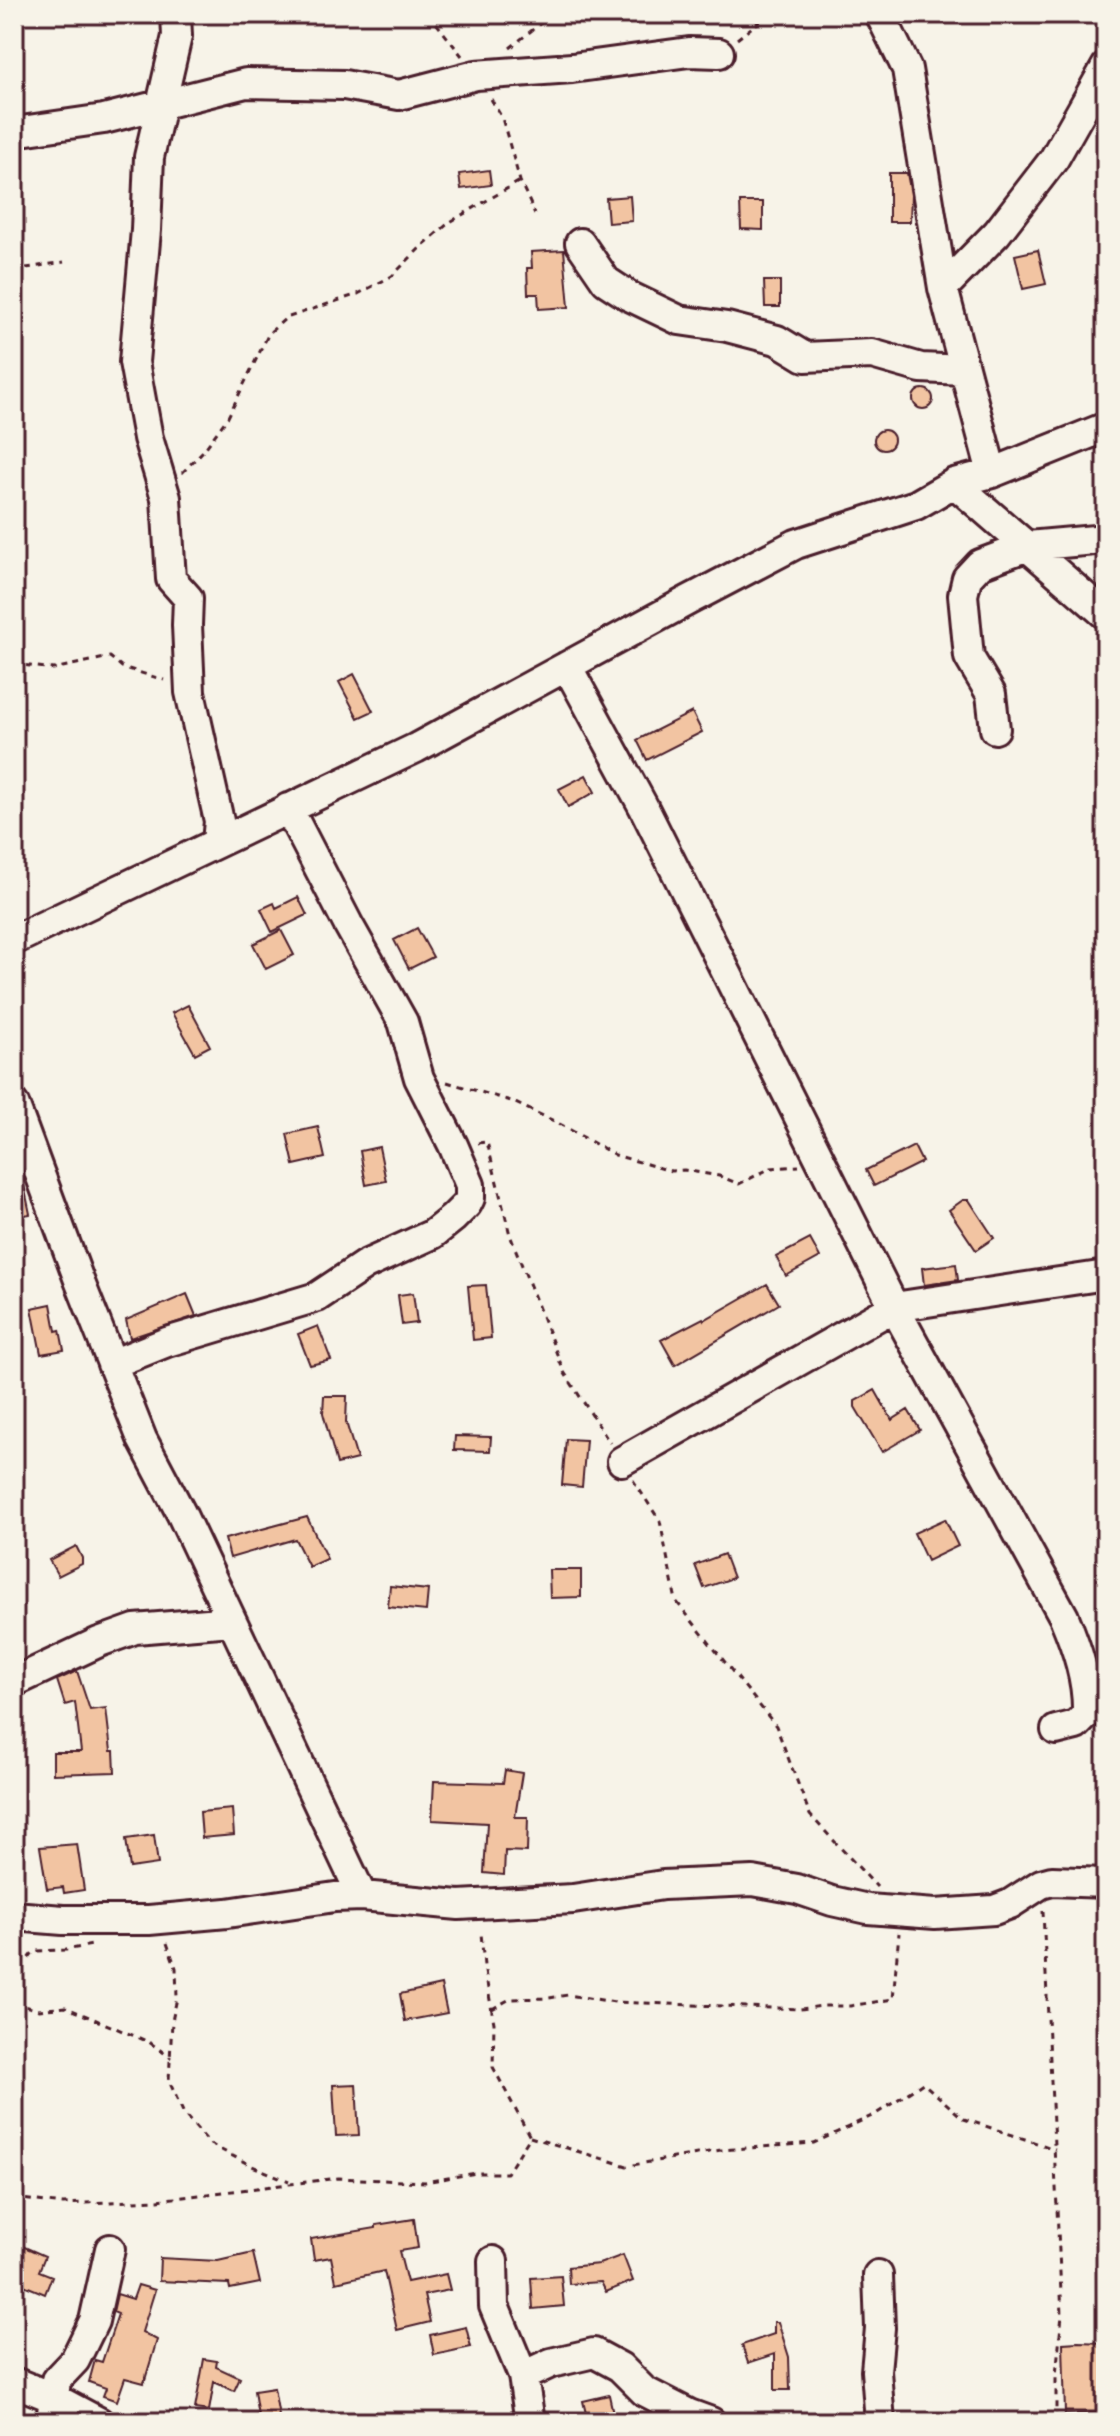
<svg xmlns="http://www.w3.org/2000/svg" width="1120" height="2436" font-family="Mynerve,sans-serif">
<rect width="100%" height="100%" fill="#f7f3e8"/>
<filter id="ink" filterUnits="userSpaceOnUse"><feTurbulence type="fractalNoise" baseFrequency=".0125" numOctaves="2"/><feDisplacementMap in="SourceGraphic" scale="16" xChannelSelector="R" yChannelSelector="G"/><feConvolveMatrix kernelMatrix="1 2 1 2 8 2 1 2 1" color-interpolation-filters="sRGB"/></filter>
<g filter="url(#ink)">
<path fill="#f2c4a2" stroke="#4a1f2b" stroke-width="2" d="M489,170L491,185L461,189L459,174Z
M889,173H907L911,195L910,222H889Z
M630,196L632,221L608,223L606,198Z
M740,202H763V230L741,229Z
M564,250L569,307L539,309L538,294H528L527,268H532L531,252Z
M1038,250L1046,284L1023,289L1015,255Z
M764,281H780V307H765Z
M913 399a10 10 0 1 1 20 0a10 10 0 1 1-20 0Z
M874 440a10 10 0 1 1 20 0a10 10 0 1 1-20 0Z
M354,674L373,711L358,718L339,682Z
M692,712L702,732L647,760L637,740Z
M586,775L595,792L568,807L559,789Z
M298,897L307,915L272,932L261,909L274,903L276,908Z
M417,928L433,957L409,969L394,940Z
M281,930L294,955L266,969L253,944Z
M188,1005L210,1046L195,1054L172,1013Z
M318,1127L325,1158L294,1165L287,1134Z
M914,1146L922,1162L874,1186L866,1170Z
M379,1147L386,1181L366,1185L360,1151Z
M21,1171L30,1214L14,1217V1172Z
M963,1200H969L994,1238L976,1250L949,1210Z
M810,1239L820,1257L786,1276L776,1257Z
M956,1264L958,1280L924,1285L922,1268Z
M767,1284L779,1304L675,1365L661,1340L703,1318L704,1320Z
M486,1285L491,1338L473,1340L468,1286Z
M413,1293L417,1323L402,1325L398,1295Z
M187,1294L196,1316L130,1338L126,1320Z
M51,1304L56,1331L60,1330L64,1350L41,1354L32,1308Z
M318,1326L331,1360L310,1365L298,1334Z
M875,1390L892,1420L908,1410L920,1430L882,1452L855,1407V1401Z
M324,1396H347L346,1422L357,1459L337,1464L323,1413Z
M455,1436L491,1437L490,1451L454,1450Z
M566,1439L586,1440L582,1487L562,1485Z
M307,1517L327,1559L309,1567L295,1539L230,1558L225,1539Z
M945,1519L958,1546L927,1561L914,1533Z
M76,1546L82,1558V1564L58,1576L49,1560Z
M724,1554L733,1578L704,1588L695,1565Z
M549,1570H581V1597L550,1598Z
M390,1586L428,1590L426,1611L388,1607Z
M77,1671L90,1710L106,1708L111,1751H114L115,1772L53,1774V1752H81L75,1702L65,1705L57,1680Z
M505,1770L522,1773L515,1817H528L527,1852L505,1851L504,1875L484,1873L487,1823L432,1820L434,1781L503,1783Z
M232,1809L234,1835L202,1838L200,1812Z
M154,1835L158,1864L130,1868L126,1839Z
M77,1844L84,1890L64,1893L63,1887L47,1889L40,1847Z
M441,1985L447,2013L405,2021L400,1994Z
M356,2084L359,2135L336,2136L333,2085Z
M414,2219L418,2248L399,2251L407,2282L446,2274L450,2290L424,2295L430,2322L397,2330L384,2271L336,2282L331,2257L314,2260L311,2239L376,2228V2225Z
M22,2246L45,2256L39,2271L52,2276L45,2294L14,2281V2264Z
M253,2253L260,2283L230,2289L229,2284L159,2281L160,2258L218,2261Z
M623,2255L633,2281L606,2292L601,2282L569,2284L568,2267L599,2264Z
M561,2276L564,2306L533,2309L531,2278Z
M138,2285L155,2290L142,2332L157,2340L144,2383L125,2378L117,2401L103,2396L106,2388L89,2382L95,2360L102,2362L118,2314L113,2312L117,2294L133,2299Z
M774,2322H778L789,2357L790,2390H775V2354L748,2363L742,2345L774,2334Z
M466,2327L471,2347L434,2355L430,2335Z
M1078,2342L1106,2343V2413L1065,2414L1063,2343Z
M204,2359L217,2361L216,2367L240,2378L234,2391L214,2382L209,2411L195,2409Z
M274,2388L280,2422H259L254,2391Z
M609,2395L615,2422H588L583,2401Z"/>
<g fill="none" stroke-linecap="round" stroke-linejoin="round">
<g stroke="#4a1f2b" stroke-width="34">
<path id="minor" d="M176,14L177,36L149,157L146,230L134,362L148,438L166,498L171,579L188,598L187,625L190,692L219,821L217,842
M880,14L907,69L943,288L992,473
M14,132L104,119L246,83L344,85L399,95L476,75L572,68L689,52L719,53
M580,243L606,281L629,296L679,320L727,327L777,340L805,357L872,354L921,368L964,370
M943,288L997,233L1054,159L1106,67
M954,483L1106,615
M567,666L643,806L894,1307L1064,1617C1077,1648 1088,1680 1087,1714L1076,1725L1056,1730
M995,729L991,694L969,657L963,595L967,578L980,564L1028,546L1106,539
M14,940L416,748L689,600L796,544L916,505L954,483L992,473L1106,427
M14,1104L79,1280L142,1439L181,1513L362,1896
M112,1364L167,1342L317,1297L365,1265L433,1234L453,1218L467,1204L470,1198V1185L453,1145L419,1078L403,1022L348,924L288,808
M622,1461L894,1307L1106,1275
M14,1682L99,1642L135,1629L232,1621
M14,1916L63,1920H149L227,1913L335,1897L362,1896L459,1905L573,1899L663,1885L753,1881L797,1889L832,1901L868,1909L935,1914L994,1910L1010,1904L1041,1884L1052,1881L1106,1883
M493,2261L494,2306L523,2376L530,2422
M878,2275L880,2328L876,2371L880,2422
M523,2376L551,2363L594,2353L620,2367L644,2391L689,2414L711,2422
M14,2382L54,2398L99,2422
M51,2422L56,2380L75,2360L94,2321L110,2249"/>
</g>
<path stroke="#4a1f2b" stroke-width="3" stroke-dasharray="6 6" stroke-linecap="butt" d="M429,14L462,56
M737,39L769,14
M510,48L552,14
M491,99L502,118L520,181L535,214
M14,270L64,262
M182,473L204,450L228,417L269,333L286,318L358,294L392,276L421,247L450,222L520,181
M14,664L53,669L110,657L122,667L164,680
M447,1082L511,1101L556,1122L615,1155L671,1171L684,1170L719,1176L739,1184L771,1168L799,1166
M478,1143L487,1142L510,1235L564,1372L610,1443
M633,1480L660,1521L676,1601L776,1726L810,1815L877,1887
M1043,1911L1062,2315L1056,2375V2422
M167,1943L176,1968L177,1998L172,2021L169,2081L184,2114L210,2144L252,2166L289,2181
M14,1977L34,1951L66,1950L92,1945
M14,2003L39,2010L65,2007L149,2042L171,2058
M492,2009L510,1999L549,1998L568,1995L615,2002L800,2009L823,2006H850L893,1999L899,1933
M530,2137L627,2166L721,2150L814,2143L876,2114L923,2083L964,2119L1055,2149
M14,2198L63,2204L158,2200L339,2178L425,2182L476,2173H507L530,2137L493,2067L494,2023L484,1966L481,1933"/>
<use href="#minor" stroke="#f7f3e8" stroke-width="28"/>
</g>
</g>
<rect width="1120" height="2436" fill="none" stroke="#f7f3e8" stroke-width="48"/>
<rect x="24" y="24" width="1072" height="2388" fill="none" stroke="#4a1f2b" stroke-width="3" filter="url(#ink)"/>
</svg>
